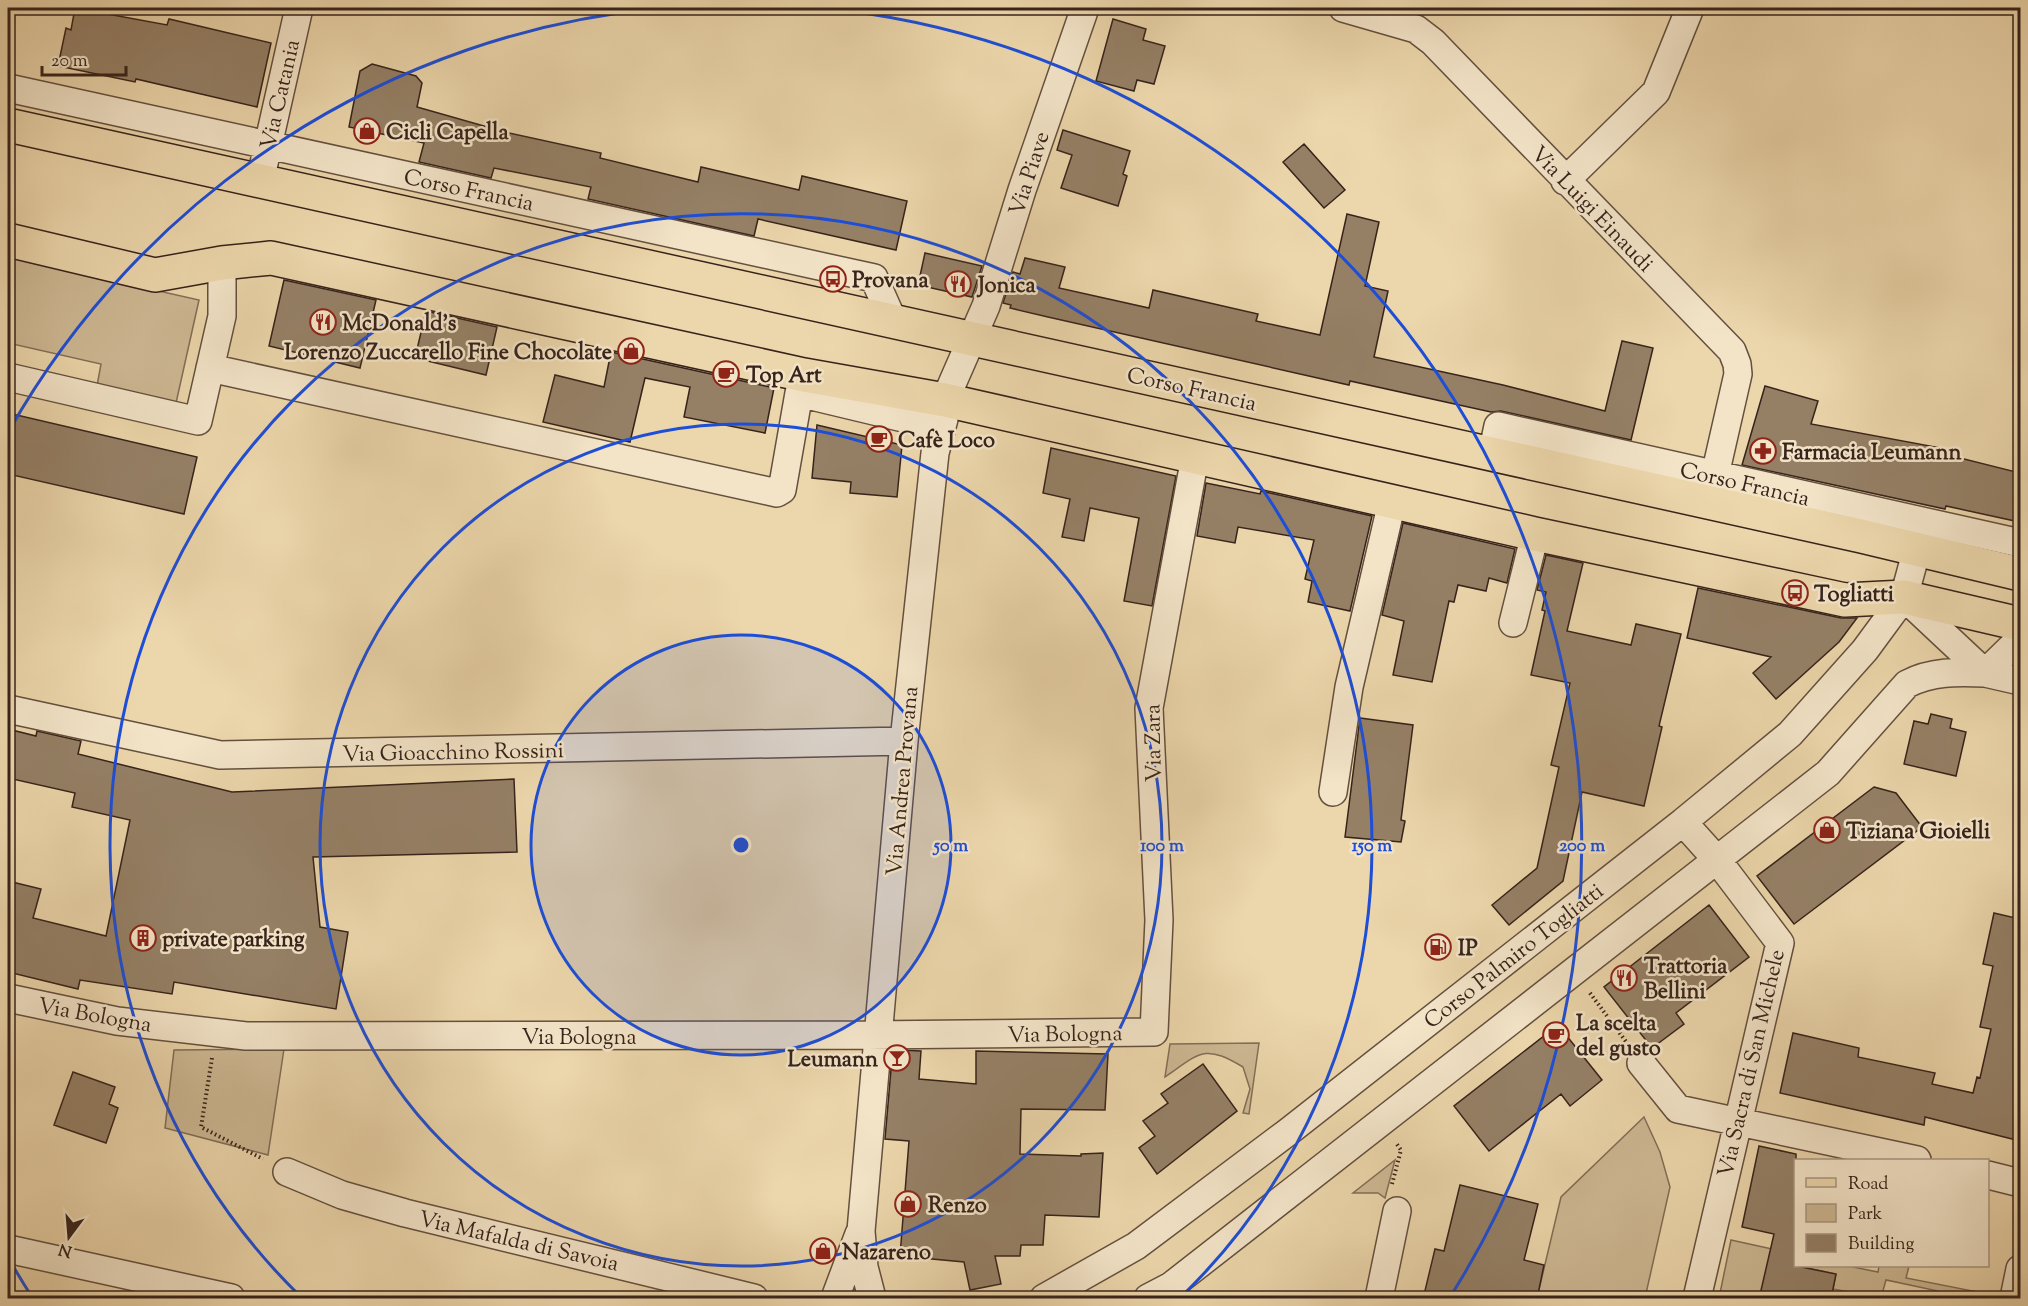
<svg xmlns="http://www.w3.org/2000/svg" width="2028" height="1306" font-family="'Sorts Mill Goudy',serif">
<rect width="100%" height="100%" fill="#ecd6ab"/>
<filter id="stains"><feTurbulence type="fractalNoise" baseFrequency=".00333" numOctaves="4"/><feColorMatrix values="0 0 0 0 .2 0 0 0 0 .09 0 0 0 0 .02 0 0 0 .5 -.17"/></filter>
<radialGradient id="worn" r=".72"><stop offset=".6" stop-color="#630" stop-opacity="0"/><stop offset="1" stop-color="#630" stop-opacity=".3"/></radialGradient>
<path fill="#cdb893" stroke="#826e57" stroke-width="1.5" d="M8,257L199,300L176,403L97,386L101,364L8,343Z
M1259,1043L1249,1114L1243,1113L1250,1089L1243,1067C1204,1044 1201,1052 1165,1077L1170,1044Z
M284,1049L268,1155L165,1128L174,1050Z
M1644,1117L1660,1152L1670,1187L1645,1298H1537L1561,1197Z
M1395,1160L1385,1198L1378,1193H1353Z
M1731,1240L1795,1254L1759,1298H1719Z
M1798,1266H1848L1878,1272L1879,1266H1909L1906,1278L1988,1294L1987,1298H1937L1938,1291L1886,1280L1881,1298L1833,1289L1836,1274Z"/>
<path fill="#958066" stroke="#37231b" stroke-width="1.5" d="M75,8L167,25L169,19L271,43L257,107L136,79L135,82L58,66L66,28L71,30Z
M1113,19L1146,29L1143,40L1165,46L1154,84L1137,80L1134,91L1096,81Z
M372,64L416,76L422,83L417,107L505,132L601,153L600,158L698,182L701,167L799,190L802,176L907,201L896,250L758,219L754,236L588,199L591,187L494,168L491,178L419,162L424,143L349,127L360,71Z
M1063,130L1130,151L1123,174L1127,176L1118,206L1061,188L1072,155L1057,150Z
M1304,144L1345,190L1324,208L1283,162Z
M1347,214L1379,222L1365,286L1388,291L1374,357L1503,385L1605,411L1622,341L1653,348L1631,440L1501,411L1491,412L1350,381L1349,385L1048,317L1010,308L1011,305L1003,303L1013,272L1020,274L1025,258L1065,267L1059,288L1149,308L1153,290L1258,314L1256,321L1320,335Z
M925,253L982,266L972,297L918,285Z
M284,280L376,300L360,368L269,346Z
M426,311L497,327L486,375L415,358Z
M611,352L774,388L765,433L684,417L690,387L645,378L630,442L543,422L555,375L604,387Z
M1765,386L1818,401L1811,424L1957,451L1956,457L2020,473V496L2015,521L1946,506L1945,509L1742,465Z
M8,413L197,457L184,514L8,474Z
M817,425L902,445L897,497L850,493L851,482L812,478Z
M1051,448L1176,476L1152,606L1124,601L1139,518L1090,508L1084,541L1062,537L1070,499L1043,493Z
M1206,483L1260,494L1261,491L1372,516L1350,611L1308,602L1312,581L1305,579L1314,540L1238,527L1235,543L1197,536Z
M1403,523L1515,549L1507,583L1489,578L1486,591L1458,585L1454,602L1449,601L1432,682L1393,675L1404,621L1382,615Z
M1546,555L1583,563L1567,631L1631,645L1636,624L1681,634L1659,726L1662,727L1644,806L1582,792L1563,881L1509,925L1492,905L1537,868L1559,767L1551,765L1570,683L1531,675L1545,611L1542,610L1546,592L1537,590Z
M1698,588L1841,618H1857L1839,642L1776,699L1753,673L1771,657L1687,638Z
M1931,714L1952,719L1950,728L1966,732L1956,776L1904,764L1914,721L1928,724Z
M1360,718L1413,725L1401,820L1405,821L1401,842L1345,837Z
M8,729L36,736L37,731L81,741L78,754L232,792L514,779L517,852L313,857L320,927L348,932L336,1009L174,982L172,994L80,980L78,989L8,972V881L41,889L33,918L106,936L130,820L72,807L75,793L8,778Z
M1874,787L1896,793L1922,827L1794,924L1757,876Z
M1709,905L1749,957L1676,1013L1684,1024L1652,1048L1604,987Z
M1994,913L2020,919V1141L1925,1117L1924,1125L1780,1093L1793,1033L1859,1048L1858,1057L1935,1073L1932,1084L1973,1093L1977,1077L1980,1078L1991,1029L1980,1027L1993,966L1983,964Z
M1558,1025L1602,1080L1570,1106L1561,1094L1489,1151L1454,1106Z
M900,1050L921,1051L919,1079L976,1084V1051L1108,1054L1105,1110L1021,1109L1020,1154L1081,1156V1154L1103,1153L1099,1217L1045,1215L1043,1245H1021L1020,1256H995L1001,1284L970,1290L964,1262L900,1256L909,1141L885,1139L892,1058Z
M1203,1064L1237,1111L1157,1174L1139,1148L1155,1136L1143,1121L1168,1103L1161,1094Z
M73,1072L115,1087L109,1104L118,1108L106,1143L54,1125Z
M1759,1146L1796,1154V1266L1836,1274L1831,1299H1759L1774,1234L1742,1227Z
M1460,1185L1538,1204L1524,1260L1544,1265L1537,1299H1423L1435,1249L1444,1251Z"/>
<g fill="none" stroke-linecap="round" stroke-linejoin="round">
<g stroke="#64503f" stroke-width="30">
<path id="minor" d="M1343,8L1416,29L1433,42L1732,351L1737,364L1738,374L1715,475
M8,88L874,278L893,321
M260,181L299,8
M1565,181L1656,92L1690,8
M210,368L777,493L782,490L799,393
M804,376L799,393L941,427
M8,377L198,421L222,316V263
M1492,454L1498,426L2020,543
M1904,597L1985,673L2020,681
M1513,623L1535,534
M8,709L220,755L904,741
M1333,792L1349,687L1392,502
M1683,822L1718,861L1780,943L1697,1298
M8,998L117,1021L246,1036L867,1035L1154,1032L1159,920L1149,708L1195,457
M1641,1063L1678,1109L1917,1160
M287,1172L342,1195L405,1213L754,1298
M1988,1175L2020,1183
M8,1249L231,1298
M835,1298L859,1234
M872,1298L864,1267L861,1231L904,741L935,453L944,419L945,400L986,306L1022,190L1085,8
M1044,1298L1136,1246L1288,1132L1683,822L1790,734L1865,650L1904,597L1917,549
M1148,1298L1171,1286L1828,773L1907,684C1932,671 1957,672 1985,673L2020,639
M1379,1298L1397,1211
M2014,1298L2020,1269"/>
</g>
<g stroke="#37231b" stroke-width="36">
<path id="major" d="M8,125L1861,536L2020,574
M8,240L155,275L222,263L271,258L804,375L945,400L1535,534L1845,600L1904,597L2020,624"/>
</g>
<path stroke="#37231b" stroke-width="4" stroke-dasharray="1.5 3" stroke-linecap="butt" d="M1590,993L1627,1043
M212,1058L201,1127L263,1159
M1392,1184L1401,1150L1396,1143"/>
<use href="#minor" stroke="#f3e4c8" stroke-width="27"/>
<use href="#major" stroke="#ecd6ab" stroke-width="33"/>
</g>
<circle cx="741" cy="845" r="210" fill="#1d4ed8" fill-opacity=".12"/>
<g fill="none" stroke="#1d4ed8" stroke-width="3">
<circle cx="741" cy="845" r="210"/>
<circle cx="741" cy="845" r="421"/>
<path d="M299 1295A631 631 0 1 1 1183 1295"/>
<path d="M32 1297A841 841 0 0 1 9 1259M9 431A841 841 0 0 1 660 8M822 8A841 841 0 0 1 1450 1297"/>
</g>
<defs>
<g id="shop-ring" transform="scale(1.35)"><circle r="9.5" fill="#f3e4c8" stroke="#8f2418" stroke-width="1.5"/><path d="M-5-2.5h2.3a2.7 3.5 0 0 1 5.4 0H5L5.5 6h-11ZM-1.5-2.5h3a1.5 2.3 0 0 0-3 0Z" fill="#8f2418"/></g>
<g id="bus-ring" transform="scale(1.35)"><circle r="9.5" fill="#f3e4c8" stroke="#8f2418" stroke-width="1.5"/><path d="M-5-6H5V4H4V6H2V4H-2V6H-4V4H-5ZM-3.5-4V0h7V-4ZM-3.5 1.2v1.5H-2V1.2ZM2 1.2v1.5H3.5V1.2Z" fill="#8f2418"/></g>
<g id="restaurant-ring" transform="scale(1.35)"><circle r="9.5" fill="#f3e4c8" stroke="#8f2418" stroke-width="1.5"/><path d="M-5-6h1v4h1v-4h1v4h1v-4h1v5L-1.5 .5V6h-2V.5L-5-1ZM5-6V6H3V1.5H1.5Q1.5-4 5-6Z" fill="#8f2418"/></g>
<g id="cafe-ring" transform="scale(1.35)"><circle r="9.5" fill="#f3e4c8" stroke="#8f2418" stroke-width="1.5"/><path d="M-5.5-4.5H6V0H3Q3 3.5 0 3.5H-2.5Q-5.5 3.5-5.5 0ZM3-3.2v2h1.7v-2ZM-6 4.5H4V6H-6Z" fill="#8f2418"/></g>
<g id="pharmacy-ring" transform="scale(1.35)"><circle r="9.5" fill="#f3e4c8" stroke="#8f2418" stroke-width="1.5"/><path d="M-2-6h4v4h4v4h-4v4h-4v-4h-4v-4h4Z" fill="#8f2418"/></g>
<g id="building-ring" transform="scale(1.35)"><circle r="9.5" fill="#f3e4c8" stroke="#8f2418" stroke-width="1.5"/><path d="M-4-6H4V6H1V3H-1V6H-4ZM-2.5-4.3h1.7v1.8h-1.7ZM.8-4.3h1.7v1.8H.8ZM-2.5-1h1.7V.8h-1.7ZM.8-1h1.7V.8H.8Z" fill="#8f2418"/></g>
<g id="fuel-ring" transform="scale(1.35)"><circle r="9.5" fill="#f3e4c8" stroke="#8f2418" stroke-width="1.5"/><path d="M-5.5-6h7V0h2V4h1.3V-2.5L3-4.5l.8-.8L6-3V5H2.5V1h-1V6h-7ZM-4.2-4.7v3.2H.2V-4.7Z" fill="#8f2418"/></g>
<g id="bar-ring" transform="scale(1.35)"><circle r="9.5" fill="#f3e4c8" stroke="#8f2418" stroke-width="1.5"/><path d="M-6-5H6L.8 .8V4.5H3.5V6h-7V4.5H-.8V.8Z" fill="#8f2418"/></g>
</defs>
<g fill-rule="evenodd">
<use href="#shop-ring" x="367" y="131"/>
<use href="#bus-ring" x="833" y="279"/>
<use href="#restaurant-ring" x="958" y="284"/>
<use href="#restaurant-ring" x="323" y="322"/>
<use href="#shop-ring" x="631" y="351"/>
<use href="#cafe-ring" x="726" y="374"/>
<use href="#cafe-ring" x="879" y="439"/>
<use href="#pharmacy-ring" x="1763" y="451"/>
<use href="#bus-ring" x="1795" y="593"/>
<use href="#shop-ring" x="1827" y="830"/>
<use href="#building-ring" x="143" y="938"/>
<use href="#fuel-ring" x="1438" y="947"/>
<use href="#restaurant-ring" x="1624" y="978"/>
<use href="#cafe-ring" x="1556" y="1035"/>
<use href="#bar-ring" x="897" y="1058"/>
<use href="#shop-ring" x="908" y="1204"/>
<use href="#shop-ring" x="823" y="1251"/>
</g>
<g text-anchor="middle" stroke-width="5" stroke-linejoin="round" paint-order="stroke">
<g font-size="22" fill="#37231b" stroke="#f3e4c8">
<text transform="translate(279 94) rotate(-77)" y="8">Via Catania</text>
<text transform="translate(1028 173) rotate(-72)" y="8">Via Piave</text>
<text transform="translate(469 189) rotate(12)" y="8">Corso Francia</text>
<text transform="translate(1593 208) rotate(46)" y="8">Via Luigi Einaudi</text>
<text transform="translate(1192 388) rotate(13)" y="8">Corso Francia</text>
<text transform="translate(1745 483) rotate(13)" y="8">Corso Francia</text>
<text transform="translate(1152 743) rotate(-91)" y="8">Via Zara</text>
<text transform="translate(453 751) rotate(-1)" y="8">Via Gioacchino Rossini</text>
<text transform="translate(901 781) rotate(-85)" y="8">Via Andrea Provana</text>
<text transform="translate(1513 955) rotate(-38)" y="8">Corso Palmiro Togliatti</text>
<text transform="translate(95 1014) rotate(10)" y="8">Via Bologna</text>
<text transform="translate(1065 1033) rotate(-1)" y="8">Via Bologna</text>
<text x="579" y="1044">Via Bologna</text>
<text transform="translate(1750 1063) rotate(-77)" y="8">Via Sacra di San Michele</text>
<text transform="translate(519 1240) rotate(13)" y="8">Via Mafalda di Savoia</text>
</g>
<g font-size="22" font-weight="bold" fill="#37231b" stroke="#f3e4c8" text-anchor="start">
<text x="386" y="139">Cicli Capella</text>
<text x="852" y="287">Provana</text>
<text x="978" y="292">Jonica</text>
<text x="342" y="330">McDonald's</text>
<text x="612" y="359" text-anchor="end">Lorenzo Zuccarello Fine Chocolate</text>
<text x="746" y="382">Top Art</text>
<text x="898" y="447">Cafè Loco</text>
<text x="1782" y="459">Farmacia Leumann</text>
<text x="1814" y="601">Togliatti</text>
<text x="1846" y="838">Tiziana Gioielli</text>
<text x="162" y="946">private parking</text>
<text x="1458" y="955">IP</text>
<text x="1644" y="973">Trattoria<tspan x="1644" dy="25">Bellini</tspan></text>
<text x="1576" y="1030">La scelta<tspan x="1576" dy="25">del gusto</tspan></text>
<text x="878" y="1066" text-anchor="end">Leumann</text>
<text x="928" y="1212">Renzo</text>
<text x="842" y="1259">Nazareno</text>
</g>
</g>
<circle cx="741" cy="845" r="9" fill="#1d4ed8" stroke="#f3e4c8" stroke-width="3"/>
<g font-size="18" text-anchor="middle" font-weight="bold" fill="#1d4ed8" stroke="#f3e4c8" stroke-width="5" stroke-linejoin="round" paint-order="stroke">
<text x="951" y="851">50 m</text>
<text x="1162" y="851">100 m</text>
<text x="1372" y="851">150 m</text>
<text x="1582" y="851">200 m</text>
</g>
<rect width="2028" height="1306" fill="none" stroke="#ecd6ab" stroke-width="30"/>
<rect x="9" y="9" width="2010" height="1288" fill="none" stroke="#37231b" stroke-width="3"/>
<rect x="15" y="15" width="1998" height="1276" fill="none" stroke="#37231b" stroke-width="1.5"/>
<rect x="1794" y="1159" width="195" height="108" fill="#f3e4c8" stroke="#a89783" stroke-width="1.5"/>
<rect x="1806" y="1178" width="30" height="9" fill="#ecd6ab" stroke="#a89783" stroke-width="1.5"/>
<text x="1848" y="1189" font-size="18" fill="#37231b">Road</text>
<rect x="1806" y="1204" width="30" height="18" fill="#cdb893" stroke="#a89783" stroke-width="1.5"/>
<text x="1848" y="1219" font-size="18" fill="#37231b">Park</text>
<rect x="1806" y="1234" width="30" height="18" fill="#958066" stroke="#a89783" stroke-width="1.5"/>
<text x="1848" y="1249" font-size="18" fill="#37231b">Building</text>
<g transform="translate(69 1237) rotate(196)" stroke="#f3e4c8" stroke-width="4.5" paint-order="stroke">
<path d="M0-4.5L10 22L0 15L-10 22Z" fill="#37231b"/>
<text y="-9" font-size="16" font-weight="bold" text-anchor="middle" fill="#37231b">N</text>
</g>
<path d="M42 66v9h84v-9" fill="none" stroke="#37231b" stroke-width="3"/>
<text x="51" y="66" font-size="18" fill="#37231b" stroke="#f3e4c8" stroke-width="4.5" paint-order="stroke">20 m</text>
<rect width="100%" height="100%" filter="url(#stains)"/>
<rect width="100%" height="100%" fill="url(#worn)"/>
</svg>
